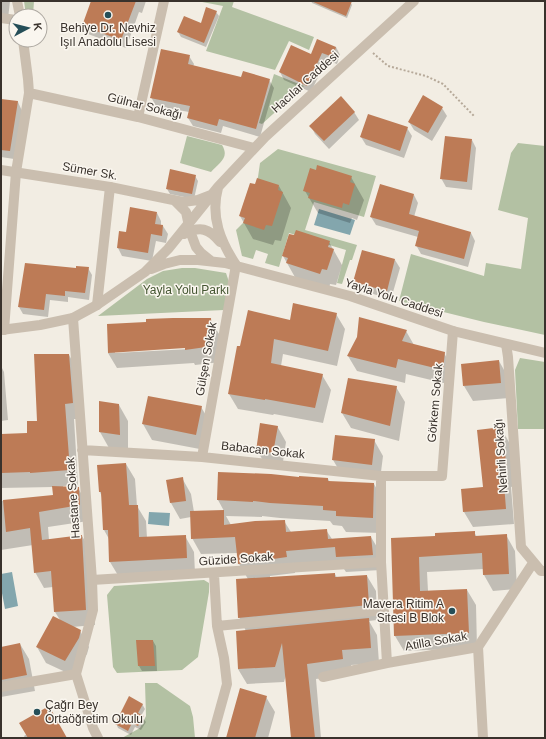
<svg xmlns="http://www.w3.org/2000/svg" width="546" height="739" font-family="Arial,sans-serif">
<rect width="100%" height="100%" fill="#f2ede3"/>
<path fill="#b3c1a3" d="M24,1H34L33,16H26Z
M197,1H234L232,7L314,37L309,50L289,41L275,70L206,51L223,6Z
M274,74L304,86L262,124L259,123Z
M187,136L222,145C230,158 219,163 211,172L180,163Z
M518,143L545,146V335L484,322L399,301L411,254L484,276L486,263L521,269L528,218L498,210L511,153Z
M278,149L376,176L364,217L314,202L305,230L357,245L352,260H350L342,284L337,283L346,250L289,233L279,267L265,263L268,254L256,250L253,259L242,256L236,230L244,222L258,177L260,163Z
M182,268H195L226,273L229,282L224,310L98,316L147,279L163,271Z
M520,358L545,362V429H518L515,370Z
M204,580L209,583V592L198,657L182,670L117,673L113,667L107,595L114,586Z
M145,683H157L190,706L193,717L195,738H122L140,728L146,716Z"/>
<path fill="#83a6ad" d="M319,209L355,220L350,235L314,225Z
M149,512L170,513L169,526L148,524Z
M12,572L18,606L5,609L1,588V574Z"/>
<path fill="#0003" fill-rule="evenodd" d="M1,1H10L8,19L1,18Z
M92,1H146L142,13L139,12L126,48L88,34L83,26Z
M311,1H346L351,3L352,5L347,18L312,3Z
M216,12L219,16L206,47L181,37L178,32L202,24Z
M336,47L340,55L337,64L326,60L311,92L284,80L280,72L312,55Z
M189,56L194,64L193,67L242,78L269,80L274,88L260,137L223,126L221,133L193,126L188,118L189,112L156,106L151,97Z
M1,100L18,102L22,111L14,159L1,157Z
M442,108L447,116L432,141L414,130L409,122Z
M354,112L359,120L329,149L315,134L311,126Z
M407,128L412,136L404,158L366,145L361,137Z
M472,140L476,148L472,190L446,187L441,178Z
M195,176L198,181L194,199L170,194L167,189Z
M351,177L364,200L357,220L352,218L350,223L318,213L305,191Z
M279,186L291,208L281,241L275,240L273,245L253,239L240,216Z
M414,195L418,203L414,217L471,233L475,241L468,267L421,254L416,245L418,237L376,225L371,217Z
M157,213L161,221V225L163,226L168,234L166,243L156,241L152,261L122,256L118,248L127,234Z
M289,235L329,242L342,265L336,285L330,284L329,289L296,279L283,256Z
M395,260L400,268L391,299L359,290L354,282Z
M88,268L92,275L89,300L68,297V302L50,300L48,317L23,314L19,307L76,269Z
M336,314L345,329L337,366L283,354L281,366L322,375L331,390L323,423L274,414L273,415L238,409L229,394L238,347L290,321Z
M210,319L219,334L221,362L195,365L194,363L117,368L108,353ZM190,347V349L115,353V351Z
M406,331L414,345L444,353L453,369L452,385L406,374L405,383L357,371L348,356Z
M69,355L78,371L81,419H74L78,485L63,486V488H78L87,503L88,521L48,527L49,540L82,536L91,551L95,625L72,627L80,631L89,647L87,654L74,676L46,663L37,647L60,620L55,612L53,587L44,588L35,572L33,545L1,550V501L54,496L53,487L1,488V435L29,434L38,422Z
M499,361L508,377L509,398L473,401L464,386Z
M1,366L4,372L8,420L1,421Z
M396,387L405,402L399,441L351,428L342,413Z
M119,405L128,421V450L109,448L100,432Z
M201,407L210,422L205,450L152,440L143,424Z
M277,426L286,442L282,468L266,466L257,450Z
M501,428L510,444L515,486L511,487L514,524L473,527L464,512L485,488Z
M374,440L383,456L380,480L342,475L333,460Z
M126,464L135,479L137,506L146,521L147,538L185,536L194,552L195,573L119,577L110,562L109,539L104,530L102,497L100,492L98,466Z
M219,473L300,479H328L330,482L374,484L383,500L382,533L346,532L342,526L333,525L330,521L280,518L262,516V517L226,516L231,525L284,521L291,532L326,530L332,539L371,537L380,552L381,570L346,572L340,563L295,566V573L270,576V578L335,574L337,578L367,576L376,591L377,620L369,621L377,635L379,663L351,665V674L316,679L321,738H292L286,675L284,682L247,684L238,669L246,631L239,617L248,579L239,564L238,553L201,554L192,538L191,517L180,519L171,503L167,481L182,478L191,494L194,512L224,511L218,500Z
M474,532L477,537L506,535L515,551L517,589L493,591L484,575V569L427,572L428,591L467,590L476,605L477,648L404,651L395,636L392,539L436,537Z
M138,641H153L156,646L157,671H142L139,666Z
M20,644L29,659L35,691L1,697V648Z
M266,697L275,712L268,738H227Z
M142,704L145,709L141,716L146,722L141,730L135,727L131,735L118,728L116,723Z
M27,734L66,738H25L24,736Z"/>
<path fill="#bd7b56" d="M91,1H136L121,40L82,26Z
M311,1H352L346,16Z
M206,7L217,11L204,43L177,32L184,16L201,23Z
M317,39L336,47L333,57L322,53L307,86L279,72L291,45L311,54Z
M161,49L190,55L188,64L241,77L243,71L270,79L256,129L219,119L217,126L187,118L190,106L150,98Z
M423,95L443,107L428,133L408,122Z
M341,96L355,112L324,141L309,126Z
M1,99L18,101L10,151L1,150Z
M368,114L408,127L400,151L360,137Z
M445,136L472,139L467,182L440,179Z
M317,165L352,176L350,182L355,184L349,205L343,203L342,208L308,198L310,193L303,191L310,168L316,170Z
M170,169L196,175L192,194L166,189Z
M257,178L279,185L278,190L283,192L272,226L266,225L264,230L243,223L245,218L239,216L250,183L255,184Z
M380,184L414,194L409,214L471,232L464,259L415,246L419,231L370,217Z
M130,207L157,212L155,224L163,225L162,236L151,234L148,253L117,248L119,231L126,232Z
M296,230L330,241L328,247L334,249L327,270L322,269L320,274L286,263L288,258L282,256L289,234L294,235Z
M362,250L395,259L387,291L353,282Z
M25,263L76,268V266L89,267L85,293L65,291V296L46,294L44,310L18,307Z
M293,303L337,313L328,351L274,339L271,363L323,374L315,408L265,399V400L228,394L237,346H240L248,310L290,320Z
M359,317L407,330L402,341L445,352L443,370L398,359L396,368L347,356L357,337Z
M173,318H211L213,346L185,350V348L108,353L107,324L146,322V319Z
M34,354H69L73,403L65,404L70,470L30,473V472L1,473V434L27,433V421H37Z
M499,360L501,383L463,386L461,364Z
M348,378L397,386L390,426L341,413Z
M148,396L202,406L196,435L142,424Z
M99,401L119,404L120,435L99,432Z
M260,423L278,426L273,453L256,451Z
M502,427L507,471H503L506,509L463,512L461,489L483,487L477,430Z
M335,435L375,439L372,465L332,460Z
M126,463L129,505H138L139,537L186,535L187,558L109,562L108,530H103L101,492H99L97,465Z
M218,472L271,474L299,477V476L328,478V481L374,483L373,518L336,516V511L323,510V506L270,503L253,501V502L217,500Z
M183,477L186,501L170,503L166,480Z
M52,486L79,487L80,505L39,512L42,540L82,535L86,610L54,612L51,571L34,573L30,528L6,532L3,500L53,495Z
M224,510V525L255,521L285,520L286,532L327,529L328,539L371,536L373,555L336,557L335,547L286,551L287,557L238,564L235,537L191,539L190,511Z
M475,531V536L507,534L509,574L483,575L482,553L419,557L420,591L467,589L469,633L394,636L391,538L435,536V533Z
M335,573V577L367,575L369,605L238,618L236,579Z
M53,616L81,630L79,638L65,661L36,647Z
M369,618L371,648L342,650L343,659L307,664L315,738H291L282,643L275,667L238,669L236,631Z
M136,640H153L155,666H138Z
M20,643L27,675L1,680V647Z
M240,688L267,696L255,738H226Z
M129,696L143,704L138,713L144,716L138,726L132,723L128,731L115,724Z
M49,706L67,738H28L19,723Z"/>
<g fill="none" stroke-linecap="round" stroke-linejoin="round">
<path stroke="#b6a999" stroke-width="2" stroke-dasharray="2 2" stroke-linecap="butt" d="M373,53L388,66L426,76L443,84L475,117"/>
<path stroke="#cabeaf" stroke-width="10" d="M17,1L20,16
M1,18L16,20
M29,93L138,117L254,148
M138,117L164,1
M97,305L110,187
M73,318L92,580L93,610L76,674
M4,330L16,172L29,93L28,79L23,40
M506,344L508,357L521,547L541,571H545
M82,450L202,457L381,476H442L453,331
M202,457L236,265
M381,476V562L387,663
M92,580L381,562
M217,626L384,610
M478,647L483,738
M76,674L93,728L98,738
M323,677L387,663L478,647L533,563
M1,687L76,674
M212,738L227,684L224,658L217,626L214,574"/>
<path stroke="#cabeaf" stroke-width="10" d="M1,170L110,187L183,202L198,200L211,195
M218,188C210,217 221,242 236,265
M174,200L186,212L190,231L196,247L201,253L211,261
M184,234C200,226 209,228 220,242
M151,269L164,264L180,260H198L225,263L350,296L453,331L545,353
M1,330L40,325L73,318L97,305L145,272L168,249L218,187L265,137L414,1"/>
</g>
<g fill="#254e58" stroke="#faf6ef" stroke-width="1.5">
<circle cx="108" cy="15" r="4"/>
<circle cx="452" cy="611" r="4"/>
<circle cx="37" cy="712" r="4"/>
</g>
<g text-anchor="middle" stroke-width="3" stroke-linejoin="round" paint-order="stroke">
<g font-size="12" fill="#39322c" stroke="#faf6ef">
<text x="108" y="32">Behiye Dr. Nevhiz<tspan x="108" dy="14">Işıl Anadolu Lisesi</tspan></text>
<text x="444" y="608" text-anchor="end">Mavera Ritim A<tspan x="444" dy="14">Sitesi B Blok</tspan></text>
<text x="45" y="709" text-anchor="start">Çağrı Bey<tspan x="45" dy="14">Ortaöğretim Okulu</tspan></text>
</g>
<g font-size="12" fill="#39322c" stroke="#faf6ef">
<text transform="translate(305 82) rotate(-42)" y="4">Hacılar Caddesi</text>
<text transform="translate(145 106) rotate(14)" y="4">Gülnar Sokağı</text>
<text transform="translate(90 171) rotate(10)" y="4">Sümer Sk.</text>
<text transform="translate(394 298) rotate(18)" y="4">Yayla Yolu Caddesi</text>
<text transform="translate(206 359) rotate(-80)" y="4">Gülşen Sokak</text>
<text transform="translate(435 403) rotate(-85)" y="4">Görkem Sokak</text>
<text transform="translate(263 450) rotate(6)" y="4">Babacan Sokak</text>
<text transform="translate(501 456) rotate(-94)" y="4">Nehirli Sokağı</text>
<text transform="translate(73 498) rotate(-94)" y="4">Hastane Sokak</text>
<text transform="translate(236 559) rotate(-4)" y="4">Güzide Sokak</text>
<text transform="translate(436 641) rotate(-10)" y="4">Atilla Sokak</text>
</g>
<g font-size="12" fill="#445632" stroke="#faf6ef">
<text x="186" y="294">Yayla Yolu Parkı</text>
</g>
</g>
<rect width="546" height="739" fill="none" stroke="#39322c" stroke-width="4"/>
<g transform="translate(28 28) rotate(83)"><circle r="19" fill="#faf6ef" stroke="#ada8a1"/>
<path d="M0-3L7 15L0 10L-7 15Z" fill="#254e58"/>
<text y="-6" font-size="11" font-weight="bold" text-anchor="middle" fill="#39322c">K</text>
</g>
</svg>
